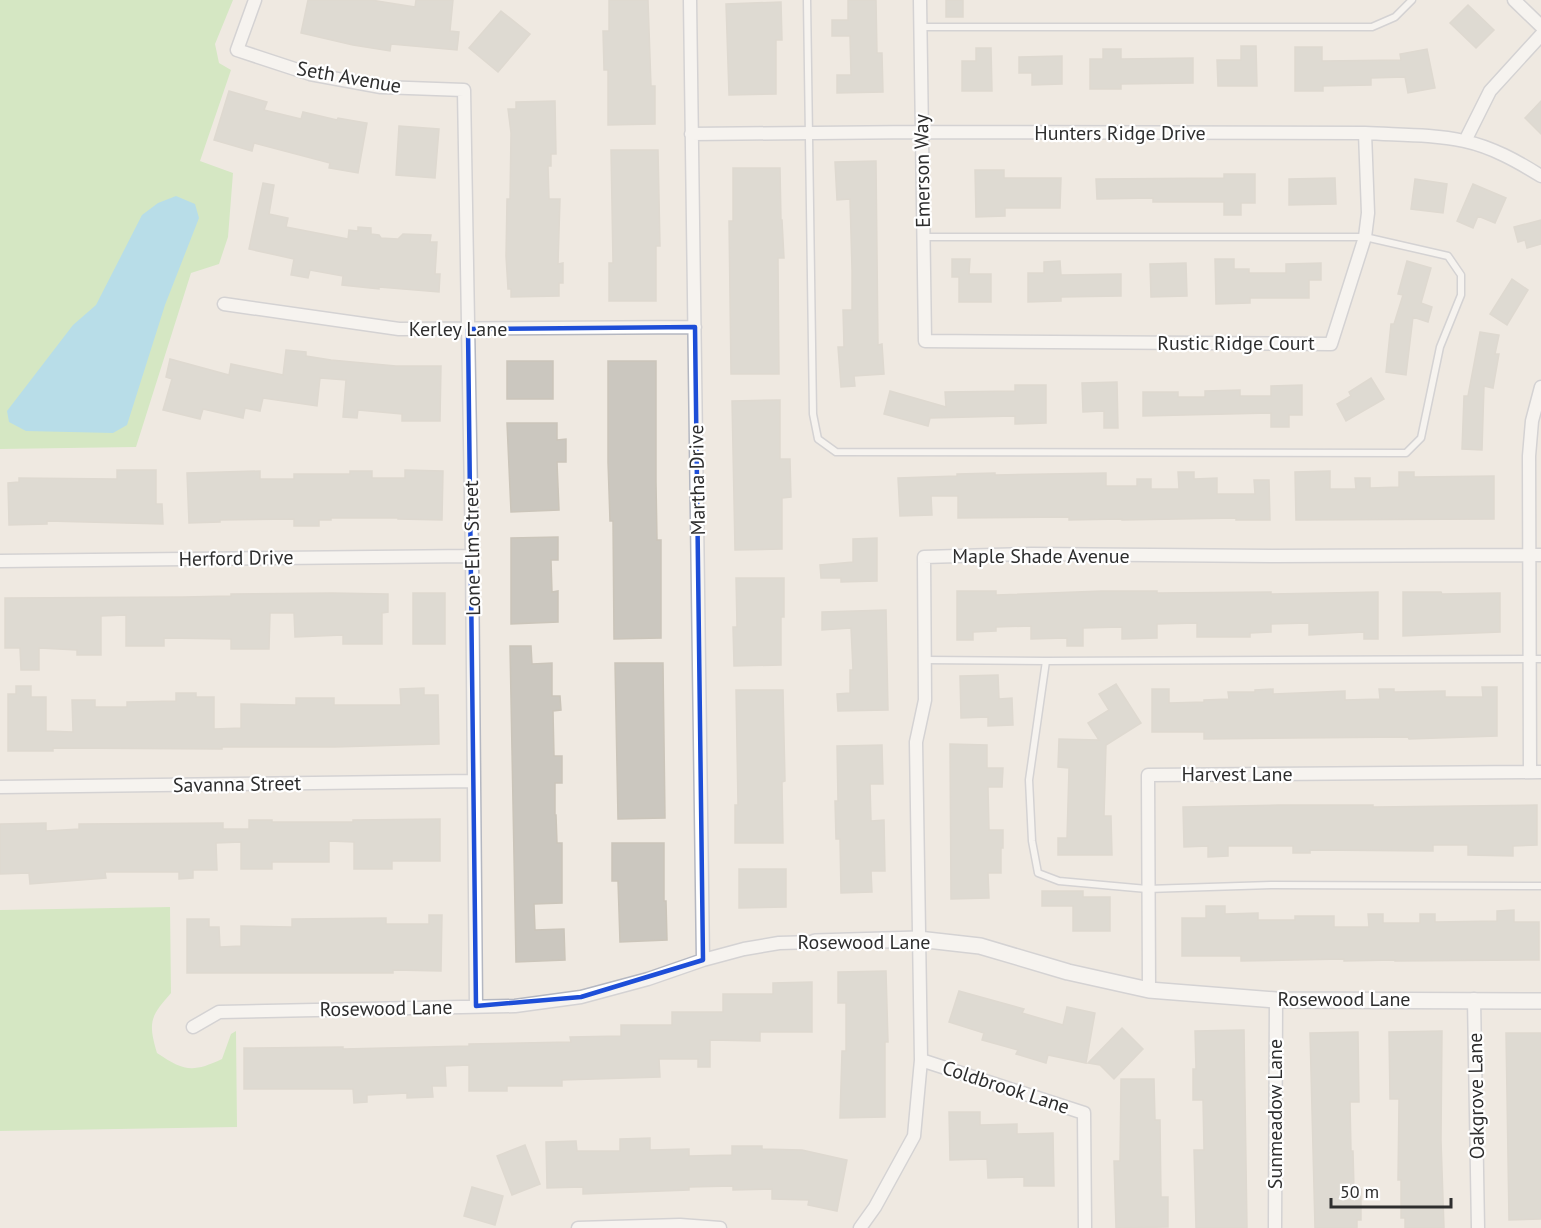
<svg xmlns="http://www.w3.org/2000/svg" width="1541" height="1228" font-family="'PT Sans',sans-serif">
<rect width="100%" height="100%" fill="#efe9e1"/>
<path fill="#b6e59e" d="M0,0H233L215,44L219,63L231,70L200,161L233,173L228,237L219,264L191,273L136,447L0,449Z
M170,907L171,993C150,1017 148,1022 157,1053C184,1071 192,1073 222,1059L231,1034L236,1031L237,1127L0,1131V910Z"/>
<path fill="#75cff0" d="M176,196L195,204L199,218L165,305L127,425L113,433L26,431L9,422L7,411L73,325L96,305L142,215L158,203Z"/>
<path fill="#cbc7bf" stroke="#cbc5ba" stroke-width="1.5" d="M308,0H371L415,7L416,0H453L450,31L459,32L457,50L391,44L390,51L353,45L301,33Z
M609,0H648L651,86H655V124L608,125V70H604L603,31H609Z
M848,0H876L877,53H882L883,92L837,93V75H851L850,36H832V20H848Z
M946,0H963V17H946Z
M781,2L782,40H776V94L729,95L726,4Z
M1468,5L1494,30L1476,48L1450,23Z
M501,11L530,34L498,72L469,48Z
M1241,46H1256L1257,86H1218L1217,60H1241Z
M1295,47H1322V61L1401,60L1400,54L1427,49L1435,88L1408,93L1405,77L1371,78V85L1323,86V91H1295Z
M976,48H991L992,91H962V61H976Z
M1103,49H1121V59L1193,58V83L1121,84V89H1090V59H1103Z
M1062,56V84L1032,85V73H1019V57Z
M229,91L267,102L264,110L301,119L303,112L337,120L338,118L367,123L358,173L329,168L330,163L254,143L252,151L214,140Z
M555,101L556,154H551V166H548L549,199H560L558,264L563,263V283H559V296L511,297V289H508L506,256L507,199H510L511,133L508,109H516V102Z
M1541,101V134L1525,118Z
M399,126L439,129L435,178L396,175Z
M611,150H658L660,246H656V301H609V263H613Z
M876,161L878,345L882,344L884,374L854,376L855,386L841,387L838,347H844L843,310H852V270L850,199L837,200L835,162Z
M733,168H780L781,220H782L784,258H778L779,374H731L729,221H733Z
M975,170H1004V178H1061L1060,208H1005V216L976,217Z
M1224,174H1255V203H1241V215H1224V202H1153V198L1097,199L1096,179L1224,178Z
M1335,178L1336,204L1289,205V179Z
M1415,179L1447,184L1443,213L1411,209Z
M263,183L274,185L269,214L288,218L286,227L348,239L349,230L358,231V227L371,228V234L379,235L381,238L398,239L403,234L431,235L430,242H437L435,274H440L439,292L379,287V289L342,285L343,276L310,270L308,278L291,275L294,259L249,249Z
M1473,184L1506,198L1495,223L1478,216L1473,228L1457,221Z
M1541,220V244L1527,248L1525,240L1518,242L1514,227Z
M952,259H970L969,274H991V302H959V277H952Z
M1215,259H1234V269H1249V273H1286V264L1321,263V280H1309V298H1250V303L1216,304Z
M1060,261L1061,275L1121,274V296L1061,297V301L1028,302V273H1044V262Z
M1407,261L1431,268L1421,303L1432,307L1428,322L1413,317L1406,375L1386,372L1391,324H1394L1403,295L1398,294Z
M1186,263L1187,296L1151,297L1150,264Z
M1512,279L1528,290L1507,325L1490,314Z
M1480,332L1499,335L1495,354H1499L1493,388L1484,386L1482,450L1462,449L1464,396H1468Z
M286,350L306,352V356L331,360L396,366H441L440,421H402V414L358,410L357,418L343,417L346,380L320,378L317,406L263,398L260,411L245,408L243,418L203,409L200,419L163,410L172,379L166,377L170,359L229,375L231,364L283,375Z
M507,361H553V399H507Z
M608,361H656V482L657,540H661V638L614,639L613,521H610L608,462Z
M1371,378L1384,399L1346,421L1337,404L1351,396L1349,392Z
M1117,382L1118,428H1104V411L1083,412L1082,383Z
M1015,385H1046V423L1015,424V416L930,418L928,426L884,414L890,391L946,407L945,392L1015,391Z
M1302,385V415H1289V427H1271V413L1143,416V392H1178V397H1205V391L1240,390V396H1271V386Z
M780,400V459H790L791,497L782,498V549L735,550L732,401Z
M507,423H557V440L566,439V462H557L559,510L511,512Z
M117,470H156V504H162L163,524L47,521V524L9,525L8,483L19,482V478L117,479Z
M405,470L443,471L442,520L398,519V518H331V520H319V526H294V519L220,520V522L189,523L187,473L260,471V479H294V474H350V471H372V478H405Z
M1330,471V489H1356L1355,478H1370V488L1399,487V472H1414V477L1494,476V519L1296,520L1295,472Z
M1178,472H1194V479L1217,478V494H1255L1254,480H1269L1270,520H1236V518L1122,520V519L1069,520V517L958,518V496H931L932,515L900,516L898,478L957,476V474L995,473V475L1106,473V486H1137V479H1151V489H1179Z
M558,537V560H551L552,592L558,591V622L511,624V538Z
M877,538V581L841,582V578H821L820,565L853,562V539Z
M736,578H784V617H781V665L734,666L733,627H737Z
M957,591H996V595L1102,591H1157V593L1271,592V594L1378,592V639H1364V632L1309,635V623L1271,624V632L1250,633V637H1197V623L1157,624V638L1122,639V627L1083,628V646H1067V638L1031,639V626L996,627V631L973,632V640H957Z
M1403,592H1441L1442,594L1500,593V632L1403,636Z
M332,593L388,594V612L382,613V644H343V635L295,637L294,613H270L269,649H231V639L164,638V646H126V615L101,616V655H77V650L39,648V670H21L20,648H5V598L183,597L231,596V594Z
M413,593H445V644H413Z
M886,610L888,710L838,711L837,694L850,693V670H853L851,628L822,630V612Z
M510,646H531L532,664L552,663V696H560L561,710L553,711L554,756H562V783H555V815H556L557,843H562V903L534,904L535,930L564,929L565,960L516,962Z
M615,663H663L665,818L618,819Z
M998,675L999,699L1012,698L1013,725L988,726V717L961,718L960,676Z
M1116,684L1141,723L1106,745L1104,816H1111L1112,855H1058V838H1067L1069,768L1058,767L1059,739L1099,740L1088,723L1109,710L1099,694Z
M16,686H31V697H46V731L73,732L72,700H95V707H127V702L176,701V693H196V697H214V729L241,728V704L296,705V698H334V705H401L400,689L424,688V695H438L439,744L334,747H222V749L53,748V751H8V694H16Z
M1482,687H1497V736L1409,739L1408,737L1204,739V732H1152V689H1169V703L1204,702V700L1229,699L1228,692H1255V690L1273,689V694L1345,691V700L1380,699L1379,689H1394V692L1445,691V697H1483Z
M736,690H783L785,781L782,782L783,843H735V805H738Z
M950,744L987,745V768H1003L1002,787H988L989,830H1003V848H1001V873H988L989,898L951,899Z
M882,745L883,784H870L871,821L884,820L885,871H871L872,892L841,893L840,839H836L835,801H838L837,746Z
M1279,805H1373V807L1537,805V845L1513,846V856L1468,855V845H1433V851L1310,850V853H1293V846H1228V856L1208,857V846L1184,847L1183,807Z
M440,819V861H392V869H354V842L329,841V862H272V869H241V842L216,843L217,870H193V878L179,879V872H105L106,878L30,884L29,873L0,874V824L46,823V831L79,829V824L223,823V829H249V820H272V822H353V820Z
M612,843H664V901H666L667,940L620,942L618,881H612Z
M739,869H786V907L739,908Z
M1042,891H1083V897H1110V931H1073V906H1042Z
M1206,906H1225V914L1258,913V920H1295V916H1334V927H1369L1368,914H1383V923H1420V914H1435V922L1497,921V911L1514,910V922H1539V960L1395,961V960L1344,961V959L1241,961V956H1182V918H1206Z
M429,915H442L441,971L393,970V973H187V919H209V927H219L220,947L241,946V926L292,927V919L386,918V924H429Z
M886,971L888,1042H885V1117L840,1118L842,1051H846V1003H838V972Z
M812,982V1032H760V1041L710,1040V1067H698V1059H659L660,1077L562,1080V1086H507V1091H469V1065L445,1066L446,1086H432L433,1097L407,1098V1093L367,1095V1102L354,1103L353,1089H244V1048L343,1047V1049L469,1046V1044L571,1042L570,1037L621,1036V1025H672V1012H723V994H773V983Z
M959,991L1024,1009L1022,1013L1063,1025L1067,1007L1095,1013L1086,1063L1048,1055L1046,1063L1016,1054L1018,1050L982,1040L984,1033L949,1022Z
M1122,1028L1143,1049L1114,1079L1100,1065L1088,1063Z
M1244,1030L1247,1228H1196L1194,1150H1204L1203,1100H1193V1069H1196L1195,1031Z
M1442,1031L1441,1140L1444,1228H1405V1218H1401V1180H1398L1399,1099H1390L1389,1032Z
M1358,1032L1359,1102H1350L1351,1151H1353L1354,1189H1361V1220H1357V1228H1315L1310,1033Z
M1506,1033H1541V1219L1509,1220Z
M1121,1079H1154L1155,1120H1160L1161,1197H1168V1227L1116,1228L1114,1161H1120Z
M949,1112H980V1125L1017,1124V1134L1053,1133L1054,1186H1024V1177L988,1178L987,1159L950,1160Z
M650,1138V1150L689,1149V1156L732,1155V1146H762V1149L802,1150L847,1160L837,1211L808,1205L809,1200L772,1199V1189L733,1190V1186L689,1187V1190L583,1194V1187L547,1188L546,1142L576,1141L577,1151H620V1139Z
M525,1145L540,1184L512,1195L497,1156Z
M472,1187L503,1196L495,1225L464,1216Z"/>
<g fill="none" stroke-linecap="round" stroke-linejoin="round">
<g stroke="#b4b7c1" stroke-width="9">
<path id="service" d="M807,0L813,414L818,439L836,452L1406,453L1421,438L1440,347L1461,295V275L1448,256L1365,237H923
M920,27H1372L1395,17L1412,0
M1541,659L1046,661L1029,780L1032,841L1038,873L1059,881L1147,889L1271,885L1541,886
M926,660L1046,661"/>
</g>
<g stroke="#b4b7c1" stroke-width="15">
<path id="minor" d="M255,0L237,50L310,74L381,87L464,90L472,556L476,1006
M690,0L703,960
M920,0L925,341L1331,344L1365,237L1368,213L1365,133
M1514,0L1541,26
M691,134L920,132L1365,133C1398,135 1432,134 1464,141C1492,147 1517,161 1541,176
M1465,141L1490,91L1541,35
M224,304L399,329L695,327
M0,561L472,556
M1530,772L1529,456L1532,421L1541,387
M0,787L474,781
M1149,990L1148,775L1541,772
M1474,999L1478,1228
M193,1027L219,1012L515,1006L581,997L648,979L703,960L744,949L779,943L815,942
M921,1060L1084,1113L1085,1228
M578,1228L680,1225L720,1228
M860,1228L875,1207L914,1136L921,1060L916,742L925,700L924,557L1031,554L1272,556L1541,555
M1275,1228L1276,1000"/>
</g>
<g stroke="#b4b7c1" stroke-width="18">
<path id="tertiary" d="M815,942L918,939L980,946L1068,972L1149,990L1276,1000L1541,1001"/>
</g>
<use href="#service" stroke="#fff" stroke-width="6"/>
<use href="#minor" stroke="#fff" stroke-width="12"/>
<use href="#tertiary" stroke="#fff" stroke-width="15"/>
</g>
<path d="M0 0H1541V1228H0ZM695,327L703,960L581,997L476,1006L468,329Z" fill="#efe9e1" fill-opacity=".55" fill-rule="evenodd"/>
<path fill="none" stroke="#1d4ed8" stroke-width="4.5" stroke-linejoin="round" d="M695,327L703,960L581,997L476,1006L468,329Z"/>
<g text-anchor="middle" stroke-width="4.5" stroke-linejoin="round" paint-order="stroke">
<g font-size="20" fill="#2e2e2e" stroke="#fff">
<text transform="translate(349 77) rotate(10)" y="7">Seth Avenue</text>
<text x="1120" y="140">Hunters Ridge Drive</text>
<text transform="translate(922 171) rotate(-91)" y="7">Emerson Way</text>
<text x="458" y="336">Kerley Lane</text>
<text x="1236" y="350">Rustic Ridge Court</text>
<text transform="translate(697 480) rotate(-91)" y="7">Martha Drive</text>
<text transform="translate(472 548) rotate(-91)" y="7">Lone Elm Street</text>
<text x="1041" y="563">Maple Shade Avenue</text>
<text transform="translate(236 558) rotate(-1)" y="7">Herford Drive</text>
<text x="1237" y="781">Harvest Lane</text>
<text transform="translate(237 784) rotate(-1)" y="7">Savanna Street</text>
<text x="864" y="949">Rosewood Lane</text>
<text x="1344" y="1006">Rosewood Lane</text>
<text transform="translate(386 1008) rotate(-1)" y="7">Rosewood Lane</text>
<text transform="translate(1006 1087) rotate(18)" y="7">Coldbrook Lane</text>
<text transform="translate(1476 1096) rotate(-91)" y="7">Oakgrove Lane</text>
<text transform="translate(1275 1114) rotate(-90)" y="7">Sunmeadow Lane</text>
</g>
</g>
<path d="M1331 1198v9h120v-9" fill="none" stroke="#2e2e2e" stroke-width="3"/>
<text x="1340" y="1198" font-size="18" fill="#2e2e2e" stroke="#ffffff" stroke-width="4.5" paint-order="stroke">50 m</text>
</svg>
